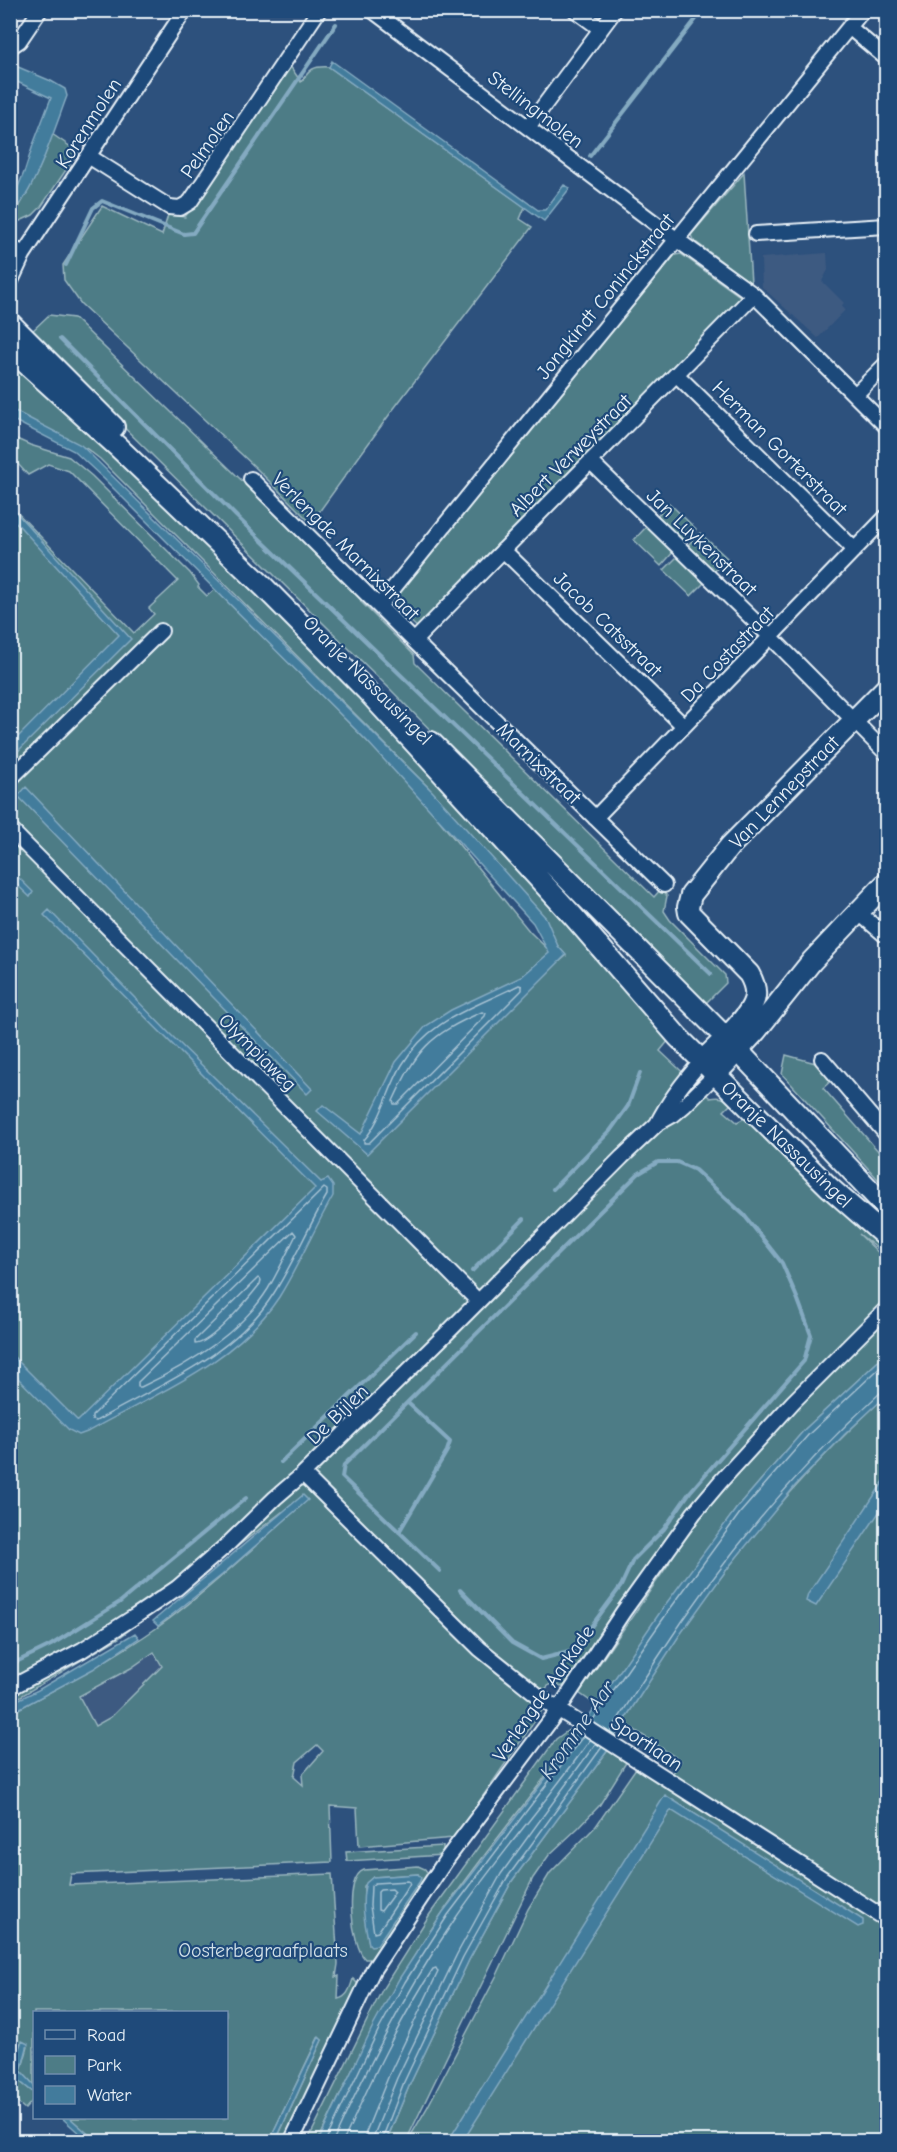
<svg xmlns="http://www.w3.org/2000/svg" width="897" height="2152" font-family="'Comic Neue',sans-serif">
<rect width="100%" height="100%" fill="#2d517d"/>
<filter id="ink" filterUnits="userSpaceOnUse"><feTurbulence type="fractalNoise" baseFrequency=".0167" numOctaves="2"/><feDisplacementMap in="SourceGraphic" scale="12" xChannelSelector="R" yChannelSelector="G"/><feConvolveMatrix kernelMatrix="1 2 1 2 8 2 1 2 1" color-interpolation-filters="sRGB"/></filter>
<g filter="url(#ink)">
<path fill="#3e5a81" d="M827,253L828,270L822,281L844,303L842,305L845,310L818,338L762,287L761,258Z
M153,1652L162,1666L111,1717L95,1726L78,1696L131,1668Z"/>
<path fill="#4d7c86" stroke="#9ab6bf" stroke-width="1.5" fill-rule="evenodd" d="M290,66L301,82C310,69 313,66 329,67L525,207L520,219L532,227L392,411L311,523L255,467L81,304L64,280L63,265L102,206L162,235L168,215L185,217Z
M52,134L78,152L41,207L33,215L11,225V202L12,201L11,204L19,207C33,184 44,159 52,134Z
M744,173L751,283L693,240L691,235Z
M681,254L741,297L742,301L419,629L392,604L393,599L530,427L675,255Z
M49,315L74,318L361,596V602L414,655L415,663L654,897L661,889L667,896L664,911L670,920L725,975L726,983L703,1006L389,688L29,334Z
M11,345L315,646L490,833L591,954L669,1040L660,1051L710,1098C718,1096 726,1098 732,1103L724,1111L737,1122L745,1118L857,1223L886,1247V1255L859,1234L886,1260V1354L805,1429L736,1509L596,1705L579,1693L670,1562L616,1617L571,1683L561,1687L552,1682L534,1701L543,1709L454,1838L359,1846L357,1808L330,1806L332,1862L71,1874L69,1885L332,1874L338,1964L336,1977L339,1976L338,1999C348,1997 350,1988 353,1979L360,1986L285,2141H276L322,2040L318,2038L269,2141H96L70,2118H226V2012H34V2085L21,2071L28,2047L20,2043L11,2068V1713C61,1686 111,1660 158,1627C204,1594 246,1554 288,1517L282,1512L119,1638L11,1702V506L134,633L154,614L149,608L178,581L69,471L48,464L28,475L17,463L11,469L10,436L30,445L69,457L92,476L190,573L199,585L198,587L207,596L215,589L378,752L430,809L530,932L560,961L566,956L428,787L100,459L87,449L11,417ZM154,1652L162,1666L111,1717L95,1726L79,1696L131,1668ZM317,1745L323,1751L302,1775L303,1785L294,1777L297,1762Z
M669,503L696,529L681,544L655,518Z
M648,525L675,550L661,566L634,540Z
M700,533L727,558L712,574L685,548Z
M679,555L706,581L691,596L664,570Z
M786,1055L819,1064L833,1079L823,1088L886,1160V1188L782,1074Z
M886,1396V2141L407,2142L427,2108L498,1973L528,1909L550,1873L596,1826L636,1768L664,1786L681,1761L623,1722C647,1685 670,1647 696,1611C752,1533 815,1460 886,1396Z
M570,1729L578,1733C534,1794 485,1851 443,1912C393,1984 355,2063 318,2141L307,2142L383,1988L430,1914L556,1739Z
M608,1750L627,1761L599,1806L578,1828L549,1855L533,1878L406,2141L386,2142L410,2084L469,1960L512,1881Z
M443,1846V1855L347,1861L346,1852Z
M418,1866L425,1869L429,1875L373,1959H365C352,1946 343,1877 364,1870ZM418,1874L397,1913L377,1945L369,1944L364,1906V1886L373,1877Z
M19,2081L34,2093V2099L25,2109L11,2097L16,2083Z"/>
<path fill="#427b9c" stroke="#84aac1" stroke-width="1.5" d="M332,61L538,210H545L564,185L570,188L544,221L329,67Z
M11,64L51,81L65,89L67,96C58,119 33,197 15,208L12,207V201L25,170L33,145L51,98L11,79Z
M11,409L81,445L222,584L433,792L546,918L558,946L566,955L367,1154L317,1111L323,1105L361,1134L396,1062L426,1026L451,1010L521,977L549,953L533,923L366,740L104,479L74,451L11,419Z
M11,507L131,639L11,758V744L119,635L11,517Z
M26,787L312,1089L307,1094L18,796Z
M10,869L33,892L30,897L11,879Z
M49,910L169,1033L321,1182L328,1179L333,1186V1196C314,1229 299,1265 279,1297C235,1364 154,1394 87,1432L79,1435L69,1430L11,1371V1354L78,1421L315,1188L44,915Z
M886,1354V1396L845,1434L795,1486L727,1569L679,1636L623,1722L608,1750L512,1881L469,1960L410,2084L386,2141L318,2142L372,2028L399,1979L443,1912L552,1770L665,1605L736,1509L805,1429Z
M886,1478V1502L816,1606L806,1601L808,1594Z
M303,1495L308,1500L222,1575L158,1626L153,1621Z
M135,1633L139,1638L93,1669L11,1713V1703L38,1690Z
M665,1795L863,1920V1925L858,1927L671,1810L463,2141H448Z
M418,1874L421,1878L420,1881L377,1945L371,1946L369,1944C365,1925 360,1901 366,1883L373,1877Z
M319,2037L322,2040L277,2138L276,2141H269Z
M22,2041L28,2044L21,2071L34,2085V2093L19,2081L15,2083L11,2095V2068Z
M62,2118H70L96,2141H88Z"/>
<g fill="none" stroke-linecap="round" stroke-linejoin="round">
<path stroke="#a6c2d3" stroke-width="1.5" d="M519,985L522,986V990L369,1143H364V1140C382,1120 388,1088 402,1065C429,1019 474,1008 519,985Z
M482,1012L486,1013L485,1016L398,1104H394L393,1101C417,1049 429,1035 482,1012Z
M324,1188L327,1190V1195C308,1227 294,1262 274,1293C234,1357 158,1385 96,1421L92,1420V1416Z
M293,1231L296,1235C287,1253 278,1272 268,1289C240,1334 188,1365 141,1387H138V1382Z
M258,1278L261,1280L260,1284C249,1298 211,1344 195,1344V1340Z
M592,1721L670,1609L740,1513L809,1434L886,1362
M610,1733C624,1708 641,1684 657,1659C720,1562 794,1471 880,1393L886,1392
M407,1881L410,1882L409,1885L378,1932L374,1933L370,1906L371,1886L375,1883Z
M380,1890L392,1889L395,1892L381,1911L378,1910V1892Z
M325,2142L378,2031L405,1982L448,1915L584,1735
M333,2142C368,2065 406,1991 453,1922C495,1859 547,1802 590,1740
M343,2142C370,2083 397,2024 433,1969L436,1968L438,1972L389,2075L366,2132L364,2142
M373,2142L374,2135L397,2078L457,1954L501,1874L596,1743
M381,2142L404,2082L463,1957L507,1878L602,1747"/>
<path stroke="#84aac1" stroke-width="4" d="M590,156L703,10
M66,265L93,208L102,201L184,234L193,233L336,24
M60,339L236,516L711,974
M553,1189L610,1131L628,1106L640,1073
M472,1271L524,1219
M281,1462L416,1332
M399,1532L447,1451L450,1442L408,1403
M440,1571L342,1477L344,1465L638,1174L658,1162H677L695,1170L744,1215L782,1263L798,1300L811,1335L804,1361L690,1492L664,1529L633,1560L621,1586L573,1651L541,1659L512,1643L460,1590
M10,1665L51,1645L120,1602L246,1498"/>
<g stroke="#e8f1f8" stroke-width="18">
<path id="street" d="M372,10L676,239L754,295L886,426
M575,10L601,29
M849,27L886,58
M10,47L19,41L40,10
M528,127L615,10
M90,157L169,207L180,208L190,202L319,10
M756,234L886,226
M10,245L23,255
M10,283L23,255L185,10
M677,375L855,550
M855,395L886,364
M591,462L771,637L886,753
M251,479L414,641L664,885
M503,550L684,726
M379,606L863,10
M414,641L754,295
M10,779L161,631
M595,818L886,517
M10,829L478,1301
M859,913L886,936
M822,1059L886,1134
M657,1124C669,1100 684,1081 702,1061
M303,1474L480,1649L545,1701L886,1919
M10,1688L82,1650L134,1617L177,1588L229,1543L275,1498L303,1474L451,1329L622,1157L657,1124L673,1115L685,1105L715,1075
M291,2142L373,1970L446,1860L559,1709L623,1612L694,1513L721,1481L793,1402L886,1309"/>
</g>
<g stroke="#e8f1f8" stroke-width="24">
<path id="secondary" d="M10,323L114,427
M10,349L118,447L264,587L366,690L573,916L678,1037L829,1187L886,1237
M431,742L725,1037L886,1207
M702,1061C716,1047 753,1016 755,996C756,988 753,981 749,974L689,913L688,907L691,895L730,846L886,688
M715,1075L756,1031L812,961L886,883"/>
</g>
<use href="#street" stroke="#1f4a7a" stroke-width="14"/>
<use href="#secondary" stroke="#1f4a7a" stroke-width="20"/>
</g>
</g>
<g text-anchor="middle" stroke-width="4.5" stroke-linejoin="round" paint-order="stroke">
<g font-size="20" fill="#e8f1f8" stroke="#1f4a7a">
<text transform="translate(536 109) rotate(37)" y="7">Stellingmolen</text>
<text transform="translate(88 123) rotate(-57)" y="7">Korenmolen</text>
<text transform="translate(207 144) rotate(-55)" y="7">Pelmolen</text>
<text transform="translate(605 296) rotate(-51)" y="7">Jongkindt Coninckstraat</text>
<text transform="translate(780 448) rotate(45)" y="7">Herman Gorterstraat</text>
<text transform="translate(570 455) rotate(-45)" y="7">Albert Verweystraat</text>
<text transform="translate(702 542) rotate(44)" y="7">Jan Luykenstraat</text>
<text transform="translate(346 546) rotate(45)" y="7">Verlengde Marnixstraat</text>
<text transform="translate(608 624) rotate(44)" y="7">Jacob Catsstraat</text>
<text transform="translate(727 654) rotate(-46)" y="7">Da Costastraat</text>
<text transform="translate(368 680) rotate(45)" y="7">Oranje Nassausingel</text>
<text transform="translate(539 763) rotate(44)" y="7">Marnixstraat</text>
<text transform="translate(784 792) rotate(-46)" y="7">Van Lennepstraat</text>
<text transform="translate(258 1052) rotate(45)" y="7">Olympiaweg</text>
<text transform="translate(787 1144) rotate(44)" y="7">Oranje Nassausingel</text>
<text transform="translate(337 1414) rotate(-44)" y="7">De Bijlen</text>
<text transform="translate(543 1693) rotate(-55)" y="7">Verlengde Aarkade</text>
<text transform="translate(647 1743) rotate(34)" y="7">Sportlaan</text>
</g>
<g font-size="20" fill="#d1dfe7" stroke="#1f4a7a">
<text x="263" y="1957">Oosterbegraafplaats</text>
</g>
<g font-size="21" font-style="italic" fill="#cfdfea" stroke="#1f4a7a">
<text transform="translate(577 1730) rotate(-55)" y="7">Kromme Aar</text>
</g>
</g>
<rect width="897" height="2152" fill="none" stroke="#1f4a7a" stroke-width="36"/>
<rect x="18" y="18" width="861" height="2116" fill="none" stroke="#e8f1f8" stroke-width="2" filter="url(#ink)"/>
<rect x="33" y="2011" width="195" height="108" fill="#1f4a7a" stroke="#6f8dac" stroke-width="1.5"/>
<rect x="45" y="2030" width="30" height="9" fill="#1f4a7a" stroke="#6f8dac" stroke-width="1.5"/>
<text x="87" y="2041" font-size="18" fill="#e8f1f8">Road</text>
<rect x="45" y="2056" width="30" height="18" fill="#4d7c86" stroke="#6f8dac" stroke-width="1.5"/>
<text x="87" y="2071" font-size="18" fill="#e8f1f8">Park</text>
<rect x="45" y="2086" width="30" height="18" fill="#427b9c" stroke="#6f8dac" stroke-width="1.5"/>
<text x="87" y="2101" font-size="18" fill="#e8f1f8">Water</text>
</svg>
